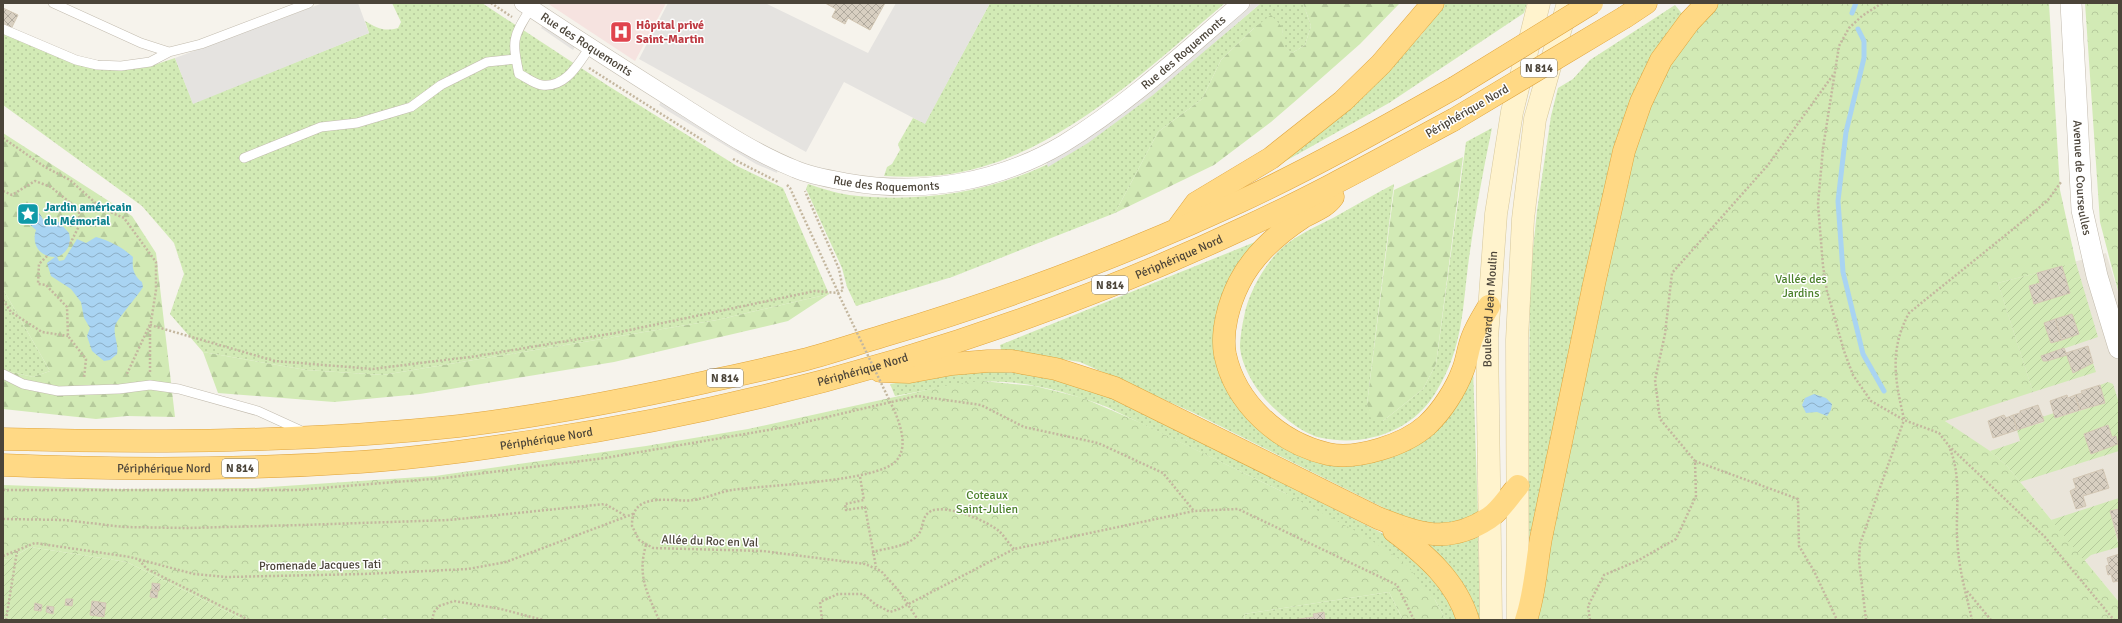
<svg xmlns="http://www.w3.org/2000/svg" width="2122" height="623" font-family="Signika,sans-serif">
<defs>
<pattern id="grass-dots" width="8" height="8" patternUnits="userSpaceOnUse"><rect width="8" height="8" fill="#d2eab5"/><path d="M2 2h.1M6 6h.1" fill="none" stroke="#b6ca9c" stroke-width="1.8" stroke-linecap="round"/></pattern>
<pattern id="forest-firs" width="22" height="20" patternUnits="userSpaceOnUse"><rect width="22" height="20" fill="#d2eab5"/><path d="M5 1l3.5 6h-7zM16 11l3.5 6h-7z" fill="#b6ca9c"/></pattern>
<pattern id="park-crowns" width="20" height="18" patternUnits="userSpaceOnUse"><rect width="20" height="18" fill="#d2eab5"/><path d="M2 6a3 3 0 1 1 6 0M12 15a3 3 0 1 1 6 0" fill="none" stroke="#b6ca9c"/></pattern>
<pattern id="garden-furrows" width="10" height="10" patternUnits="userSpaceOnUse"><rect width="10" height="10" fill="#d2eab5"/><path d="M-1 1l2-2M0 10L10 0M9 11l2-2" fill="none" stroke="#b6ca9c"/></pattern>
<pattern id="water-waves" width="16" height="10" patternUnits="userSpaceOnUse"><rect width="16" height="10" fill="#a9d4f2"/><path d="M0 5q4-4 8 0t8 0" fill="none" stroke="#8caec5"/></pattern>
<pattern id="building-cross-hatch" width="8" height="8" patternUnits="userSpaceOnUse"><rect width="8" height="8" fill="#d8cfc1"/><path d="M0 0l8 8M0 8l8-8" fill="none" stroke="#b1aa9e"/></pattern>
</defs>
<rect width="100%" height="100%" fill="#f6f3ec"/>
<path fill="#eae5da" d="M2106,253L2119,295V602L2007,466L1945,421L1998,283Z"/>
<path fill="#f6e3e0" d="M547,3H666L635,61Z"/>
<path fill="url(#grass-dots)" d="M392,3H482L610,87L737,166L783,188L829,294L717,320L383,375L306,370L203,352L170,314L184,274L174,243L142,206L3,105V32L71,60L151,66L175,58L193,103L369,33L365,21C377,28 384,32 398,28L401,22Z
M990,3H1225C1145,71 1052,162 942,175C923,177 904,177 884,176L887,167L892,164L900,150L898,144L913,118L925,123Z
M1261,3H1303L1311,26L1305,45L1292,53L1283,46L1282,27L1254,28L1221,60L1202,99L1158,132L1115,213L952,277L856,306L847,287L842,268L806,189L808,184C821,188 835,193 849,195C926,204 1003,191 1071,152C1092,140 1112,122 1132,107C1176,75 1219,39 1261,3Z
M1445,3H1527L1524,13L1389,103L1282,163L1382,77L1422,34Z
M1675,5L1684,16L1668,31L1639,91L1533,540L1529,539L1528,526L1530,278L1537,211L1551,116L1558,88L1573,79L1590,60Z
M1492,128C1483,171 1475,214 1469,258C1462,309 1464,346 1436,392C1413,431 1366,447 1322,438C1302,434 1279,414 1265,399C1253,385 1242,366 1240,348C1240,338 1242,326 1244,317C1248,293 1265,263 1283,247C1297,235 1317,226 1333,218C1354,206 1373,195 1394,184L1367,404L1383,421L1423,389L1436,364L1466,142Z
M1255,242L1216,340L1218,370L1228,389L1254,426L1305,458L1409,446L1473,368L1478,516L1458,525L1410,521L1194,413L1080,362L1001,350L1000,345Z
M3,289L50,371L33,377L3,370Z
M987,371L1019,373L1052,379L1109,396L1380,532L1399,544L1444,591L1460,620H1446L1435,600L1285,493L1107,407C1068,392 1023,379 980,382C952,384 924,391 895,396L890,384L959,372Z
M1478,532L1480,620H1475L1413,538Z
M1389,592L1403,620H1325L1324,613L1313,614L1314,617L1292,620H1245L1244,614Z"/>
<path fill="url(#forest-firs)" d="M1303,3H1400L1360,44L1300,97L1271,122L1214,165L1115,213L1158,132L1202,99L1221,60L1254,28L1271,15L1282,27L1284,46L1292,53L1305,45L1311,26Z
M3,133L132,216L156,253L175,417L127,416L96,419L3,409V370L33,377L50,371L3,289Z
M1463,157L1436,364L1423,389L1383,421L1371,419L1367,404L1394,190Z
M829,294L788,321L614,362L420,394L334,402L218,393L203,352L306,370L383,375L717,320Z"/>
<path fill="url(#park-crowns)" d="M1714,3H2049L2060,190L2076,263L1998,283L2033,392L1945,421L1990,451L2007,466L2119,602V620H1537L1540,578L1630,153L1666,67Z
M2085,3H2119V295L2100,222Z
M982,381L1035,386L1083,398L1141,423L1285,493L1365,536L1405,563L1435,600L1446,620H1403L1389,592L1244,614L1245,620H391L384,618L383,620H244L127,562L30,547L8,560L3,559V485L119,489L255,488L435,476L646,446L748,429L954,384Z"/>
<path fill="url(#garden-furrows)" d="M2076,263L2098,337L2042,356L2047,361L2067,355L2073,373L2093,363L2096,372L2033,392L1998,283L2037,273L2040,283L2029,286L2034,304L2070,293L2062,266Z
M2108,382L2113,384L2119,403V451L2020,482L2007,466L1990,451L2020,441L2017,430L2044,422L2042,417L2054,413L2056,418L2105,403L2100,385Z
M2119,498V509L2110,511L2119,547L2091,555L2084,561L2051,520Z
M30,547L127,562L244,620H3V559L8,560Z"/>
<path fill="#e5e3e0" d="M323,3H358L369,33L193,104L175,58Z
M668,3H765L868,53L896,3H990L925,124L844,82L806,152L639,59Z
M1252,3H1261L1153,95L1088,143L1048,167L1045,159L1185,60Z
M544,24L576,45L573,50L541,28Z
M662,100L778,168L777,173L756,164L668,111L659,105Z"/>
<path fill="url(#water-waves)" d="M36,207L45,223L59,222L69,233C72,244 67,253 57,257L59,261L64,260L77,239L86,243L96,237C110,241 122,247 133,257C132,268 133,275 142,282L143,287C138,296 117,319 115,326C113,336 119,344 117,354L110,360L104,361L92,351L87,336L90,328L84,318L81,302L71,289L51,276L47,263L55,257C40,257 31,245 36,230L23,219L27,215L30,216L33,213L31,211Z
M1814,394L1826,398L1832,404L1831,410L1827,416L1817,412L1806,413L1802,405L1805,398Z"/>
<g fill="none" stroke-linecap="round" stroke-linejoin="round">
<path stroke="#a9d4f2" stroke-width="5" d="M1852,13L1856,3
M1858,29L1864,41V58L1846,132L1838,201L1843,272L1863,354L1884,391"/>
</g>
<path fill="url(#building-cross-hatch)" stroke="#d3c7b4" d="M825,3H885L870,30L848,18L845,24L832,17L836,9Z
M3,8L18,15L11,29L3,25Z
M2062,266L2070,293L2034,304L2029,286L2040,283L2037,273Z
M2072,314L2079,334L2062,340L2055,319Z
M2055,319L2062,340L2051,343L2044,323Z
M2088,346L2093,363L2073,373L2066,353Z
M2064,348L2067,355L2047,361H2043L2041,356Z
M2100,385L2105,403L2080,410L2075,395L2082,393L2081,391Z
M2067,395L2068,398L2075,395L2080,410L2055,418L2050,401Z
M2038,405L2044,421L2017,430L2013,415L2020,413V411Z
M2004,415L2006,418L2013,415L2017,430L1993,438L1988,421Z
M2108,425L2112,437L2116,436L2118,444L2091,454L2084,434Z
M2103,469L2109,488L2083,496L2086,506L2076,509L2070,491L2076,488L2073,479Z
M2119,509V542L2110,511Z
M2119,554V581L2113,582L2111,574L2108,575L2106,566L2109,565L2107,558Z
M152,583L160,584L159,591L152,590Z
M151,590L158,592L157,598L150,597Z
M66,599H73L72,606L65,605Z
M92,601L106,603L104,617L90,615Z
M35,603L42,605L41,611L34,610Z
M47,606L54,607L53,614L46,612Z
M1324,612L1325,620H1292L1314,617L1313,614Z"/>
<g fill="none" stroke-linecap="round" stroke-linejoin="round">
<g stroke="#c2bbae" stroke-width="10">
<path id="service" d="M53,3L141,43L169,52
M531,8C512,38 512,40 519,74C526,77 534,84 542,85C566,88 578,64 590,47
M3,29L76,60L97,65L121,66L150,62L169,52L201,44L309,3
M244,158L321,127L357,123L411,107L441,85L487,62L516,59
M3,374L23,384L58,391L119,389L150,385L179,389L258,411L304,432"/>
</g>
<g stroke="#c2bbae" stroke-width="18">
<g id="minor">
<path id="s1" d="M523,3C576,38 629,72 683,106C719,129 755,153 795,169C811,176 830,179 847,182C921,195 997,183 1063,144C1127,105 1184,52 1241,3"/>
</g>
</g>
<g stroke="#c2bbae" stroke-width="22">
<g id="tertiary">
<path id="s2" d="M2071,3L2082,210L2097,276L2119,348"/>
</g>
</g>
<g stroke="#d6c79b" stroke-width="23">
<g id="secondary">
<path id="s3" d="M1491,620L1487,338L1496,214L1512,112L1539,3"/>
<path d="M1518,620L1517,340L1523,219L1535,119L1568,3"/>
</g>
</g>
<g stroke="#e0a43c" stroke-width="23">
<g id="trunk">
<path d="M1625,17L1646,3"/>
<path d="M1333,197C1326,207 1314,211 1303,217C1277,234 1253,255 1239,283C1229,303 1221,331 1225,354C1235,403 1279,443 1328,454C1357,460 1405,445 1427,425C1442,411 1456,389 1463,370C1467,360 1468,348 1472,338C1476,327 1483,316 1489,306"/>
<path d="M1179,226L1196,203L1271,158L1343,101L1381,64L1433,3"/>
<path d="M880,371L909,372L952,364L988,361H1012L1056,369L1115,388L1378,518C1419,534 1448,545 1489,518C1500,511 1509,496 1518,486"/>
<path d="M3,439C155,443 308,442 459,426C542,416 625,400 706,382C738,375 771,368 803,360C830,353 856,344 883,336C1004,300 1124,255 1239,202C1312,168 1383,128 1454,88"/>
<path id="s4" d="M3,465C122,470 241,470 360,462C420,458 481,449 541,440C783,403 1022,332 1244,228C1316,195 1384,157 1453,120"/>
<path d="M1394,531C1426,555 1456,581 1468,620"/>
<path d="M1526,620C1535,594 1536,566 1541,538L1594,284L1624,151L1641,102L1661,60L1689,22L1707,3"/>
</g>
</g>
<path stroke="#c4b79f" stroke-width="2.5" stroke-dasharray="2 2" stroke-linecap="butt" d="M491,3L512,17
M1882,3L1862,16L1849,28L1839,46L1823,148L1818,204L1823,266L1827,291L1844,351L1853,375L1871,401L1904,420L1939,433L1949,446L2045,537L2114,620
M589,68L707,143
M3,138L45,167L70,180L101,208L124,218L156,262V290L151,322L126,376
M733,159L778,182
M787,185L790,188L838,292
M3,191L12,195L35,181L51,187L79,210V226L70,244
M47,256L39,264L38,284L46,285L67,307L68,336L86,359L84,378
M3,300L11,312L42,332L68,336
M150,325L275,361L373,369L477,356L615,333L815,291L838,293L843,290L839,269L805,191
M150,372V327
M895,412C901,427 908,448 896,461C877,482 765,485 732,490C719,492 707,498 694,500C672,503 631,489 632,526L639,540L653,548L763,551L865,564L881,571L899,591L918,620
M1904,419C1895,380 1889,350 1909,313L2033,213L2048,200L2061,182
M1950,449C1963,480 1954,517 1958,550C1960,574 1967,597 1972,620
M1695,461L1798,499L1799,546L1814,571L1837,620
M860,477L864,500L845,504L846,510L865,507L876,567
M3,490H297L444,478L605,458L780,428L917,396L981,405L1024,427L1098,443L1163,473L1194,511
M3,519L64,520L124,527L187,528L302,525L449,520L605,504L626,516
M646,545C637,576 647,592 659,620
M872,552C887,548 907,547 918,535C924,528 921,516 931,511C947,504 988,521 1000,532C1005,537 1009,544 1014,549
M3,556L35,543L130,557L194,574L226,577L364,574L468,569L506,562L633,514
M139,560L147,569L249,620
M1967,591L1991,620
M6,620L17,551
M432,620L434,612L439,606L454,601L501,609L543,620
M822,620L820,602L838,594H863L875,604L890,612L899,609L1014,549L1194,511L1238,509L1397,585L1414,620
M1590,620L1588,606L1604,575L1637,561L1676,539L1696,496L1695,461L1660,419L1655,380L1665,334L1672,273L1768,165L1833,75
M1866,620L1859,561L1860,544L1904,420"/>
<use href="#service" stroke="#fff" stroke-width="9"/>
<use href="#minor" stroke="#fff" stroke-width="17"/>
<use href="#tertiary" stroke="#fff" stroke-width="21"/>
<use href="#secondary" stroke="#fff3cd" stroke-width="22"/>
<use href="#trunk" stroke="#ffd985" stroke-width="22"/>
<g stroke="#e0a43c" stroke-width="23" stroke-linecap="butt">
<path id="trunk-bridge" d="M1454,88L1592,3
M1453,120L1625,17"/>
</g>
<path stroke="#c4b79f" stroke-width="2.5" stroke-dasharray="2 2" stroke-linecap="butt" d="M838,293L895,412"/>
<use href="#trunk-bridge" stroke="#ffd985" stroke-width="22"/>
</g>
<defs>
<g id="hospital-square" transform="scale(1.15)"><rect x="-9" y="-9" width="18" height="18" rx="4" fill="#e0444e" stroke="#fff"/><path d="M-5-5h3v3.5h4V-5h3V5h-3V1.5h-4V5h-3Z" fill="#fff"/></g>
<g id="sight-square" transform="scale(1.15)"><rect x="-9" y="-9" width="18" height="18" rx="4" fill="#0f9aa8" stroke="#fff"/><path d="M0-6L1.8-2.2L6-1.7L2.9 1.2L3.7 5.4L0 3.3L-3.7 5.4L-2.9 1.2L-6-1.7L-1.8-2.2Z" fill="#fff"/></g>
</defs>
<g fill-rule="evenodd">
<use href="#hospital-square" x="621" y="32"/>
<use href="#sight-square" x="28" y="214"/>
</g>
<g text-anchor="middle" stroke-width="3" stroke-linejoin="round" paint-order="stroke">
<g fill="#fff" stroke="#817c74" stroke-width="1">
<rect x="1521" y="59" width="36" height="18" rx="3"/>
<rect x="1092" y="276" width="36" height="18" rx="3"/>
<rect x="707" y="369" width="36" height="18" rx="3"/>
<rect x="222" y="459" width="36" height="18" rx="3"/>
</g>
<g font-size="11" font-weight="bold" fill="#4b4439">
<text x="1539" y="72">N 814</text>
<text x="1110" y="289">N 814</text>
<text x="725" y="382">N 814</text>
<text x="240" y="472">N 814</text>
</g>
<g font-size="12" font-weight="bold" fill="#be3a42" stroke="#fff" text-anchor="start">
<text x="636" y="29">Hôpital privé<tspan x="636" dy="14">Saint-Martin</tspan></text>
</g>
<g font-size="12" fill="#4b4439" stroke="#fff">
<text dy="4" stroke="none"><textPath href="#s1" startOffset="76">Rue des Roquemonts</textPath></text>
<text dy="4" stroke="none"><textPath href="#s1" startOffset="748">Rue des Roquemonts</textPath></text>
<text transform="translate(1467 111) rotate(-30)" y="4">Périphérique Nord</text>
<text dy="4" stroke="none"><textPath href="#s2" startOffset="175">Avenue de Courseulles</textPath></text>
<text dy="4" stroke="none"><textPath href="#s1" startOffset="412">Rue des Roquemonts</textPath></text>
<text dy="4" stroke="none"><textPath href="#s4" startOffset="1205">Périphérique Nord</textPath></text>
<text dy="4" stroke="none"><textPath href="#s3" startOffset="311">Boulevard Jean Moulin</textPath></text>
<text dy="4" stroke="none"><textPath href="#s4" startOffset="869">Périphérique Nord</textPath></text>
<text dy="4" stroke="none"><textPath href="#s4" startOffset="545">Périphérique Nord</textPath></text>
<text dy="4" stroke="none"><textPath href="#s4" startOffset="161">Périphérique Nord</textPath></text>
<text transform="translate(710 541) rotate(2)" y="4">Allée du Roc en Val</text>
<text transform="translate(320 565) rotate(-1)" y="4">Promenade Jacques Tati</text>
</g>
<g font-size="12" font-weight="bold" fill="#0d838f" stroke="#fff" text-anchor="start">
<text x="44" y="211">Jardin américain<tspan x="44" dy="14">du Mémorial</tspan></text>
</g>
<g font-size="12" fill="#4a7f2a" stroke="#fff">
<text x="1801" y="283">Vallée des<tspan x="1801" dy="14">Jardins</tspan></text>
<text x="987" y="499">Coteaux<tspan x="987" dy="14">Saint-Julien</tspan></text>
</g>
</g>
<rect width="2122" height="623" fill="none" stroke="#4b4439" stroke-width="8"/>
</svg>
